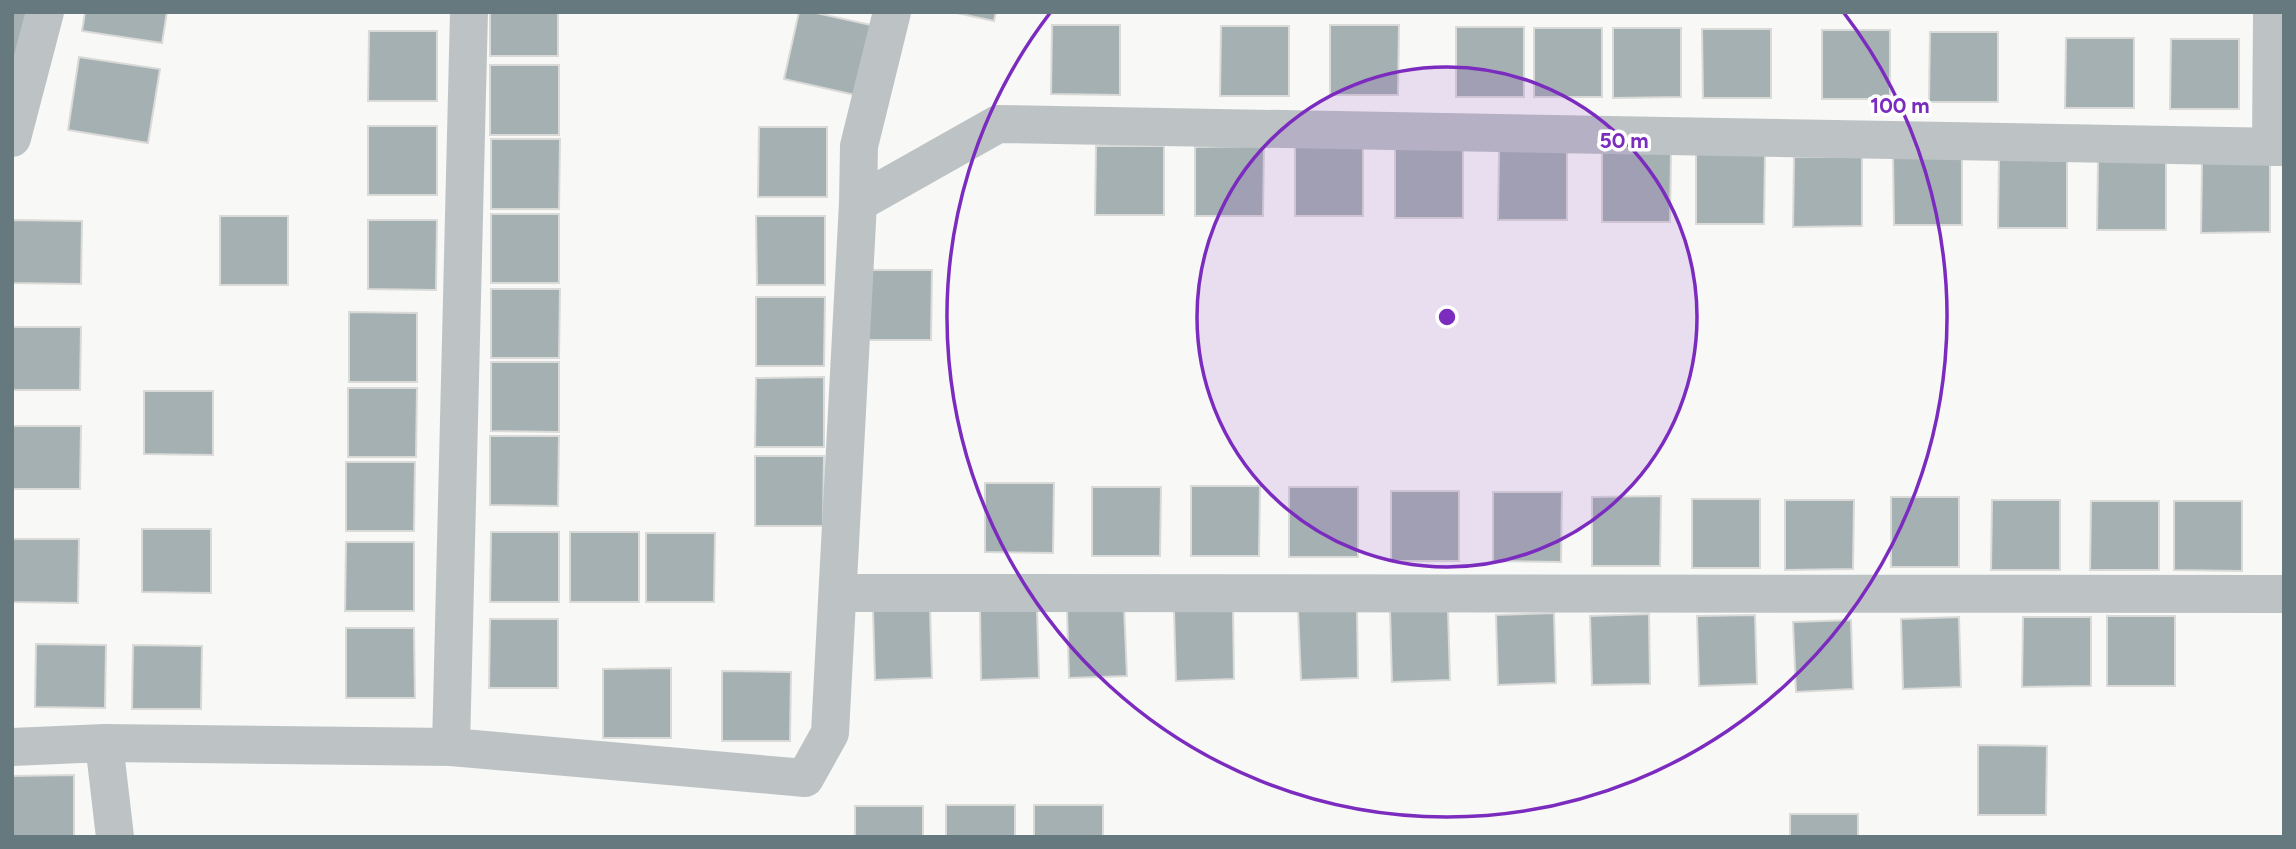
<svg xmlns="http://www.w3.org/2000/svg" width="2296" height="849" font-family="Figtree,sans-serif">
<rect width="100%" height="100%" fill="#f8f8f6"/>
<path fill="#a5b0b3" stroke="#dadad8" stroke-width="2" d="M12,12H35L28,60L12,58Z
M85,12H167L162,43L82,31Z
M490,12H558V56H490Z
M799,12H812L871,25L855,95L784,79Z
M952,12H996L994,21Z
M1052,25H1120V95L1051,94Z
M1330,25H1399L1398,95H1330Z
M1221,26H1289V96H1220Z
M1456,27H1524V97H1456Z
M1534,28H1602V97H1534Z
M1613,28H1681V97L1613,98Z
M1702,29H1771V98H1703Z
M1822,30H1890V99H1822Z
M369,31H437V101H368Z
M1930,32H1998V102H1929Z
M2066,38H2134V108H2065Z
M2171,39H2239V109H2170Z
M79,57L160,69L148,143L68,130Z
M490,65H559V135H490Z
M368,126H437V195H368Z
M759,127H827V197H758Z
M491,139H560L559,209H491Z
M1096,146H1164V215H1095Z
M1264,146L1263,216H1195V147Z
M1295,146L1363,147V216H1295Z
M1463,148V218H1395V149Z
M1499,150H1567V220H1498Z
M1602,153H1671L1670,222H1602Z
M1696,154H1765L1764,224H1696Z
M1893,156H1962V225H1894Z
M1794,157H1862V226L1793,227Z
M1999,158H2067V228H1998Z
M2098,160H2166V230H2097Z
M2202,163H2270V232L2201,233Z
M491,214H559V283H491Z
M220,216H288V285H220Z
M756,216H825V285H757Z
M12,220L82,221L81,284L12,283Z
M368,220H437L436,290L368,289Z
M863,270H932L931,340H863Z
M491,289H560L559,358H491Z
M756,297H825L824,366H756Z
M349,312L417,313V382H349Z
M12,327H81L80,390H12Z
M491,362H559V432L491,431Z
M824,377V447H755L756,378Z
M348,388H417L416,457H348Z
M144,391H213V455L144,454Z
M12,426H81L80,489H12Z
M490,436H559L558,506L490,505Z
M755,456H824L823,526H755Z
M346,462H415L414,531H346Z
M985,483H1054L1053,553L985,552Z
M1191,486H1260L1259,556H1191Z
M1092,487H1161L1160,556H1092Z
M1289,487H1358V557H1289Z
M1391,491H1459V561H1391Z
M1493,492H1562L1561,562L1493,561Z
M1661,496L1660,566H1592V497Z
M1891,497H1959V567H1891Z
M1692,499H1760V568H1692Z
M1785,500H1854L1853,569L1785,570Z
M1992,500H2060V570H1991Z
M2091,501H2159V570H2090Z
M2174,501H2242V571L2174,570Z
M142,529H211V593L142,592Z
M491,532H559V602H490Z
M570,532H639V602H570Z
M646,533H715L714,602H646Z
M12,539H79L78,603L12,602Z
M346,542H414V611H345Z
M1124,606L1127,676L1069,678L1067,608Z
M930,608L932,678L875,680L873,610Z
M1037,608L1039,678L981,680L980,610Z
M1357,608L1358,678L1301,680L1298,610Z
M1233,609L1234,679L1176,681L1174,611Z
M1448,610L1450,680L1392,682L1390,611Z
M1554,613L1556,683L1498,685L1496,615Z
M1649,614L1650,684L1592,685L1590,616Z
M1755,615L1757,684L1699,686L1697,616Z
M2107,616H2175V686H2107Z
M1959,617L1961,687L1903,689L1901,619Z
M2023,617H2091V686L2022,687Z
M490,619H558V688H489Z
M1851,620L1853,689L1796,692L1793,622Z
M346,628H414L415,698H346Z
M36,644L106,645L105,708L35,707Z
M133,645L202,646L201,709H132Z
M671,668V738H603V669Z
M722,671L791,672L790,741H722Z
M1978,745L2047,746L2046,815H1978Z
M74,775V837H12V776Z
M946,805H1015V837H946Z
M1034,805H1103V837H1034Z
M855,806H923V837H855Z
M1790,814H1858V837H1790Z"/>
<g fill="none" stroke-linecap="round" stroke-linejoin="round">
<path stroke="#bdc3c5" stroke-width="38" d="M12,138L45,12
M2271,147L2272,12
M858,203L859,146L892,12
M838,593L2284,594
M104,743L115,837
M12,747L104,743L451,747L805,778L830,733L858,203L998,124L2284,147
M451,747L469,12"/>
</g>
<circle cx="1447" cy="317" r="250" fill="#7b2cbf" fill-opacity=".12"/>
<g fill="none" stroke="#7b2cbf" stroke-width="3.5">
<circle cx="1447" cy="317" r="250"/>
<path d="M1844 13A500 500 0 1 1 1050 13"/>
</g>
<circle cx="1447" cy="317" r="10" fill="#7b2cbf" stroke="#fff" stroke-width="3.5"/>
<g font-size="21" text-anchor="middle" font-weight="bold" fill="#7b2cbf" stroke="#fff" stroke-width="7" stroke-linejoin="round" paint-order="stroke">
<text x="1900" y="113">100 m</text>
<text x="1624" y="148">50 m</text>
</g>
<rect width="2296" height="849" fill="none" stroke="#66797f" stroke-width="28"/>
</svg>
